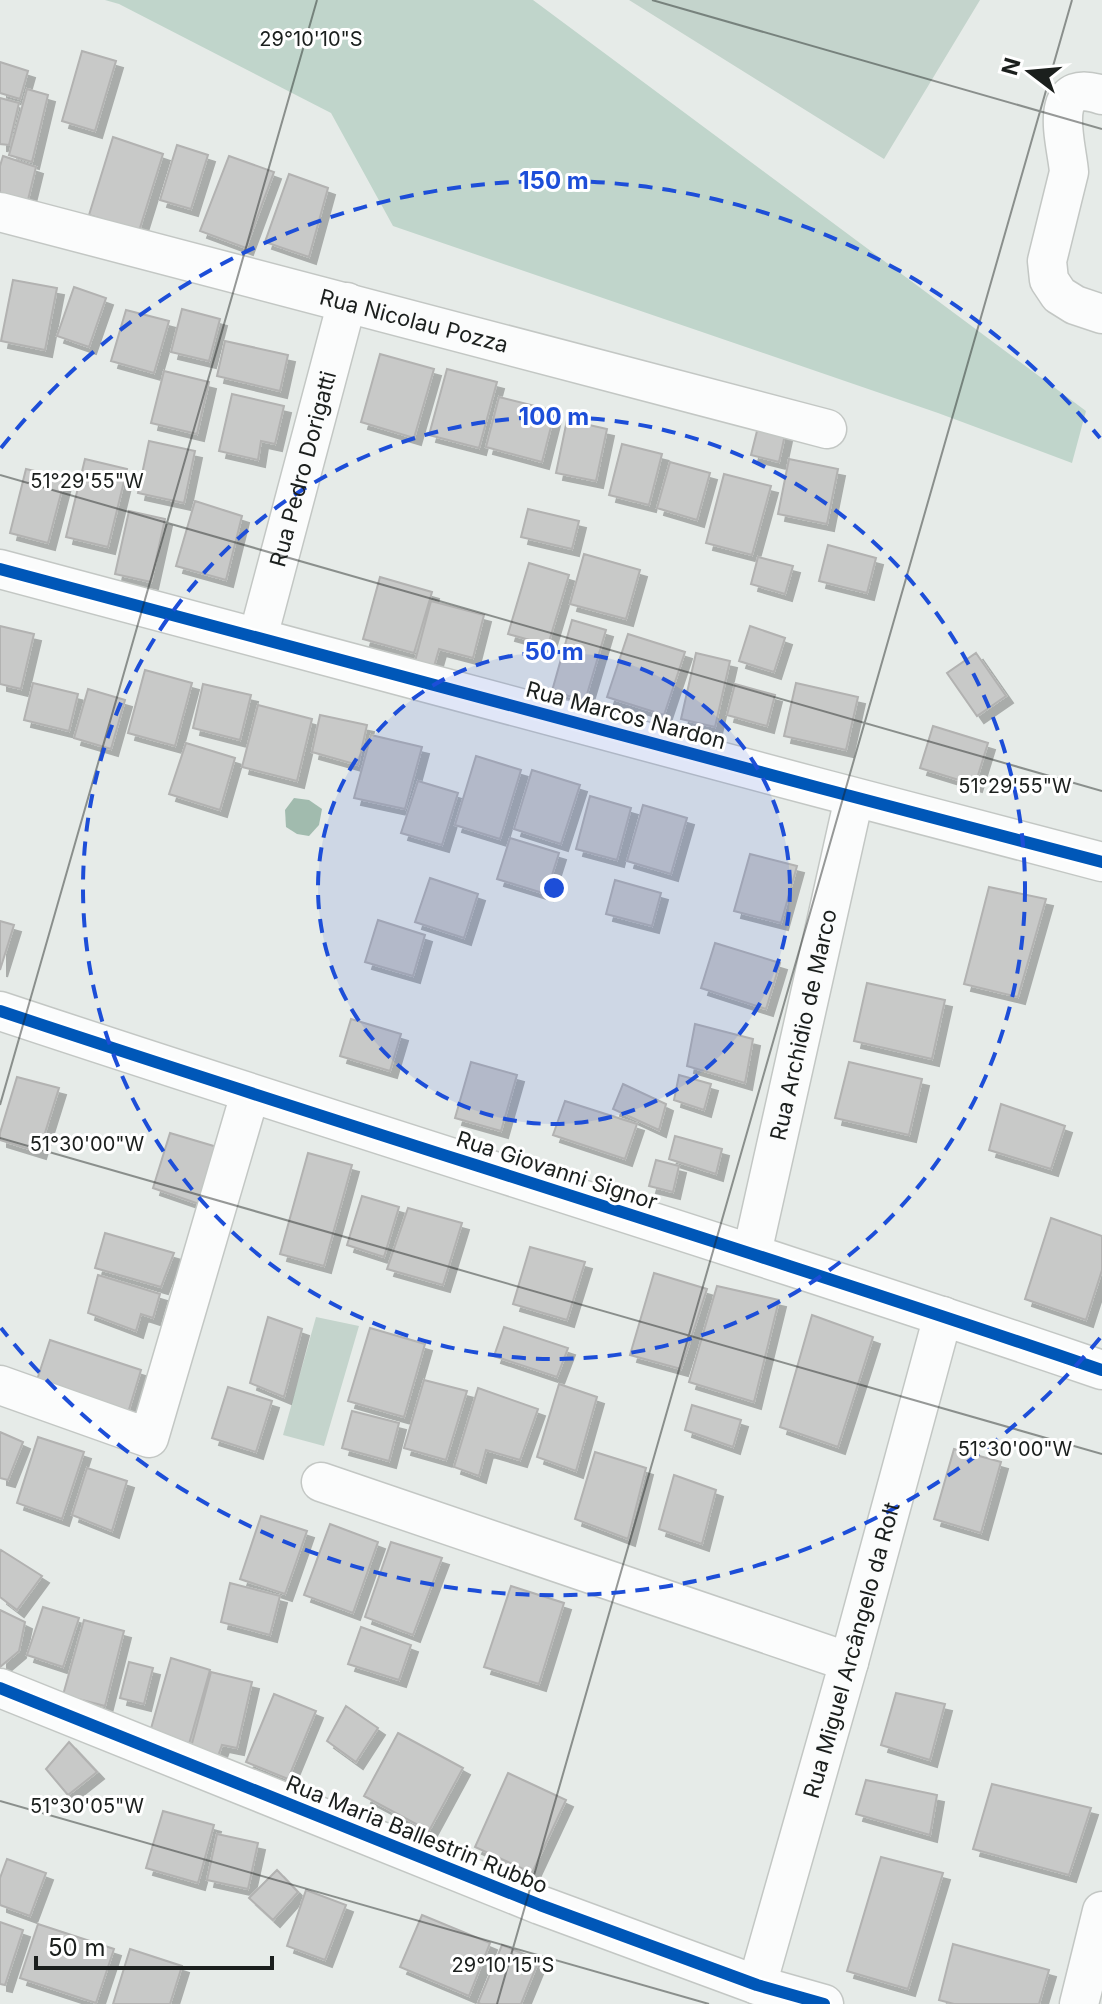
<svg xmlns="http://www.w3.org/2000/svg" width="1102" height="2004" font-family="Inter,sans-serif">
<defs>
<filter id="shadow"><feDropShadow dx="7" dy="7" stdDeviation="0" flood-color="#0004"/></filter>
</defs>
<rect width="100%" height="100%" fill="#e6ebe8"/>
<path fill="#c4d4cc" d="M629,0H980L884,159Z
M316,1317L359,1326L324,1446L283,1435Z"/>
<path fill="#c0d5cb" d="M105,0H533L1086,411L1072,463L938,413L393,226L331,113L119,4Z"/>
<path fill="#a1bbae" d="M294,798L309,800L322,809L319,825L309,836L297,834L286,827L285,810Z"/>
<path fill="#c8c9c8" stroke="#b2b2b1" stroke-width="2" filter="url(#shadow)" d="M82,51L116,61L95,131L62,121Z
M0,62L28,71L20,99L0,93Z
M27,89L48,95L32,162L9,155Z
M0,98L19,103L9,145L0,144Z
M113,137L163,154L139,231L89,215Z
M177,145L208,155L191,209L160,200Z
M3,156L36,167L26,208L0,200V166Z
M229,156L274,172L246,248L200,231Z
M289,174L328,188L309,257L265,242Z
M13,280L57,288L45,350L1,341Z
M74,287L106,298L89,347L57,336Z
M182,309L220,319L209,361L171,352Z
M126,310L169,321L154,373L111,361Z
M225,341L288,355L280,391L217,376Z
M380,354L434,369L414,438L361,422Z
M447,369L497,382L479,448L429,435Z
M164,371L209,382L197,434L151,423Z
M232,394L284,406L275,444L261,441L258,460L219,451Z
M499,397L555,411L542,462L486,447Z
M567,420L607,429L596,481L556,473Z
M759,423L786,430L779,462L751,455Z
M149,441L195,451L184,503L138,493Z
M622,444L662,454L649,505L609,495Z
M85,459L127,469L108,547L66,537Z
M789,459L838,469L827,524L778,514Z
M670,462L710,473L697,520L657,508Z
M26,469L65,478L48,543L10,533Z
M724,474L771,486L752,555L706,543Z
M195,501L242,516L226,580L176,566Z
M528,509L579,521L572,549L521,537Z
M129,511L165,519L151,582L115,574Z
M828,545L876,558L867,593L819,581Z
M584,554L640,570L626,619L570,604Z
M758,557L793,566L785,594L751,584Z
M529,563L569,575L548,645L508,634Z
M380,577L432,592L414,653L363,639Z
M431,601L484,615L473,658L439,649L433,670L414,665Z
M572,620L606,630L585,701L552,691Z
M0,626L34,634L21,689L0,684Z
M750,626L785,638L774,672L739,661Z
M628,634L685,652L664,715L607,697Z
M696,653L730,661L715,727L681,719Z
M976,653L1006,696L977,716L947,673Z
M145,670L192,683L175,746L128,733Z
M33,683L78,694L69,731L24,720Z
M796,683L858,697L846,750L784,736Z
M203,684L251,695L240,740L193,728Z
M735,684L775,695L767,726L727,715Z
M88,689L125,700L111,749L74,738Z
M258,705L312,719L297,781L242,767Z
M320,715L367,725L358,765L312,752Z
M933,726L988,743L975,785L920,768Z
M371,735L422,747L405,809L354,798Z
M186,743L235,758L220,810L169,794Z
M476,756L521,770L500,839L455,825Z
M532,770L580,785L561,844L514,829Z
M418,781L458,793L442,845L401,833Z
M590,796L631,808L617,860L576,849Z
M643,805L687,818L671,874L627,861Z
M510,838L559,853L546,894L497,879Z
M750,854L797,866L781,923L734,911Z
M430,878L478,894L464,938L415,922Z
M615,880L661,893L652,926L606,914Z
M989,887L1046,899L1018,997L964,984Z
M378,920L425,935L413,976L365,962Z
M0,921L14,925L0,970Z
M715,943L780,963L766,1009L701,988Z
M867,983L945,1000L932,1059L854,1041Z
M351,1019L401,1034L390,1071L340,1056Z
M695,1024L753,1039L745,1083L687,1066Z
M471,1062L517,1075L501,1131L455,1118Z
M849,1062L922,1079L909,1135L835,1118Z
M679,1075L711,1084L704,1110L674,1100Z
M17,1077L59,1088L39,1152L0,1140V1133Z
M623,1084L666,1104L659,1130L613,1109Z
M565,1101L637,1124L625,1159L553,1135Z
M1001,1104L1065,1126L1051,1169L989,1150Z
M170,1133L217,1147L199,1204L153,1188Z
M675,1136L722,1149L716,1174L669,1159Z
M308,1153L352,1165L324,1266L280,1254Z
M656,1160L679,1166L673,1192L649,1186Z
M362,1196L399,1207L384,1257L347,1245Z
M408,1208L462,1223L443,1285L387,1269Z
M1051,1218L1102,1236V1270L1086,1320L1025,1299Z
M105,1233L174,1253L161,1287L95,1268Z
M530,1247L585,1262L567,1320L513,1304Z
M654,1273L707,1289L681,1369L630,1355Z
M98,1275L160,1294L153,1318L141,1314L136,1331L88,1313Z
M717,1286L779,1300L754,1402L689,1382Z
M812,1315L873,1337L838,1447L780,1427Z
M268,1317L302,1329L284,1397L250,1383Z
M504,1327L568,1348L557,1377L494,1356Z
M370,1328L425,1344L404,1417L348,1401Z
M50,1340L141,1370L127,1416L35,1386Z
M424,1380L467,1391L446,1460L404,1448Z
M559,1384L597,1397L576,1471L537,1457Z
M228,1387L272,1401L256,1452L212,1438Z
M478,1388L538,1409L520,1460L486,1450L479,1476L454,1467Z
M692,1405L741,1420L733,1447L685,1430Z
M352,1411L399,1423L389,1461L342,1448Z
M0,1432L23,1442L8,1480L0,1478Z
M38,1437L84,1452L62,1519L17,1503Z
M954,1449L1001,1462L981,1533L934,1519Z
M595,1452L646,1468L628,1539L575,1519Z
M87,1468L127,1481L112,1531L72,1515Z
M674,1475L716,1490L702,1544L659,1529Z
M261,1516L307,1531L285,1594L240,1579Z
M330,1524L378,1542L353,1613L304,1595Z
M391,1542L442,1558L413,1635L365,1617Z
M1,1550L42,1576L17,1610L0,1597V1553Z
M230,1583L280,1596L270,1635L221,1622Z
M511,1586L564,1603L539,1684L484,1667Z
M43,1607L79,1618L63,1667L27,1655Z
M0,1610L25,1622L19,1651L0,1667Z
M84,1620L124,1631L105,1706L63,1695Z
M361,1627L411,1645L399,1680L348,1664Z
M171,1658L210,1670L189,1744L150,1732Z
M129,1662L153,1668L144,1704L120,1698Z
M211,1672L252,1682L237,1748L222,1745L217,1759L190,1751Z
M896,1693L945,1704L930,1760L881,1745Z
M274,1694L316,1711L288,1779L246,1762Z
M346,1706L378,1728L356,1762L327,1741Z
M398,1733L463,1768L429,1831L364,1796Z
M69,1742L97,1772L68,1795L46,1769Z
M508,1773L566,1800L532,1873L475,1847Z
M866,1780L937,1795L930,1835L856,1814Z
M992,1784L1091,1808L1069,1875L973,1849Z
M163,1811L214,1825L198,1883L146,1868Z
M217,1834L258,1843L248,1889L207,1880Z
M881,1857L943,1873L908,1989L847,1971Z
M7,1859L46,1873L30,1916L0,1905V1878Z
M277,1870L298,1892L273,1920L249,1898Z
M306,1890L346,1905L325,1960L287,1946Z
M422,1915L490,1943L469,1996L400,1967Z
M0,1922L23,1930L5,1985L0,1984Z
M38,1924L114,1949L96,2003L20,1978Z
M953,1944L1049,1970L1039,2004H954L939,2000Z
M502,1945L539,1960L521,2004H481L478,2003Z
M130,1949L182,1966L170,2004H113Z"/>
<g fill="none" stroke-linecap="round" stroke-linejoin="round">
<g stroke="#c3c7c4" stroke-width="41">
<g id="minor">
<path d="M1102,95C1044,75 1067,144 1069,172L1047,261L1049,280L1059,295L1075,305L1102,314"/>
<path id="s1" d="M0,212L827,429"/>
<path d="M0,569C368,665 734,767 1102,862"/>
<path id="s2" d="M258,637L347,302"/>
<path d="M0,1011C367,1133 736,1245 1102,1370"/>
<path id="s3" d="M752,1253L854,798"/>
<path d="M0,1385L149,1438L250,1094"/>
<path d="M321,1482L849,1662"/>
<path d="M0,1688L540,1905L757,1985L824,2004"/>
<path id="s4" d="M757,1985L849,1662L943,1316"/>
<path d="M1079,2004L1102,1911"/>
</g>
</g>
<use href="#minor" stroke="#fbfcfc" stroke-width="38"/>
<g stroke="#fff" stroke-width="17">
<path id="cycleway" d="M0,569C368,665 734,767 1102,862
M0,1011C367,1133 736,1245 1102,1370
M0,1688L540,1905L757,1985L824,2004"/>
</g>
<use href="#cycleway" stroke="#0057b8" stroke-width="12"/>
</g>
<path fill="none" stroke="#1b1f1d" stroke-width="2" stroke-opacity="0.45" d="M652,0L1102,129M0,475L1102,791M0,1105L317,0M0,1138L1102,1454M0,1801L709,2004M497,2004L1072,0"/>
<circle cx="554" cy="888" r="236" fill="#1d4ed8" fill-opacity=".12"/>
<g fill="none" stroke="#1d4ed8" stroke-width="4" stroke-dasharray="14 10">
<circle cx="554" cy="888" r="236"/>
<circle cx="554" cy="888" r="471"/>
<path d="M1100 1338A707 707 0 0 1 1 1328M1 448A707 707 0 0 1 1100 438"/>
</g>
<g text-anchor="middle" stroke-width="6" stroke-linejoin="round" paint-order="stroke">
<g font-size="22" fill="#1b1f1d" stroke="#fff">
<text dy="8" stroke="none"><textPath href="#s1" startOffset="428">Rua Nicolau Pozza</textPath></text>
<text dy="8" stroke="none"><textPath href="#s2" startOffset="174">Rua Pedro Dorigatti</textPath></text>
<text transform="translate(626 715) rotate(15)" y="8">Rua Marcos Nardon</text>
<text dy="8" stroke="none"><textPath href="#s3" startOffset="234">Rua Archidio de Marco</textPath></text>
<text transform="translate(557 1170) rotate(18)" y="8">Rua Giovanni Signor</text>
<text dy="8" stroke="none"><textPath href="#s4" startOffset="348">Rua Miguel Arcângelo da Rolt</textPath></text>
<text transform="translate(417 1834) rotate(22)" y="8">Rua Maria Ballestrin Rubbo</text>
</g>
</g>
<g font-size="20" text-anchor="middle" fill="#1b1f1d" stroke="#fff" stroke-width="6" stroke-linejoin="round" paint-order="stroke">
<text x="311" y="46">29°10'10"S</text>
<text x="87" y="488">51°29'55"W</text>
<text x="1015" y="793">51°29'55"W</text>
<text x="87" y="1151">51°30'00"W</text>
<text x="1015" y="1456">51°30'00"W</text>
<text x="87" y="1813">51°30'05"W</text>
<text x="503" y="1972">29°10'15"S</text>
</g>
<circle cx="554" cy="888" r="12" fill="#1d4ed8" stroke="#fff" stroke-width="4"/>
<g font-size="24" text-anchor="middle" font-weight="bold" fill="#1d4ed8" stroke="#fff" stroke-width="6" stroke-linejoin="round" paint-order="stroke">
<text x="554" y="189">150 m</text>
<text x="554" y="425">100 m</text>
<text x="554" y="660">50 m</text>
</g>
<g transform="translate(1030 72) rotate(286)" stroke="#ffffff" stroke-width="6" paint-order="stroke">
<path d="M0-6L14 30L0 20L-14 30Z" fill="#1b1f1d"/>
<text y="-12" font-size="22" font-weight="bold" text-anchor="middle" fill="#1b1f1d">N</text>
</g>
<path d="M36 1956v12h236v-12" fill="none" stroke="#1b1f1d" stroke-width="4"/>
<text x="48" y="1956" font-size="24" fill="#1b1f1d" stroke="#ffffff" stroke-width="6" paint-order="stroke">50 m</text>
</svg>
